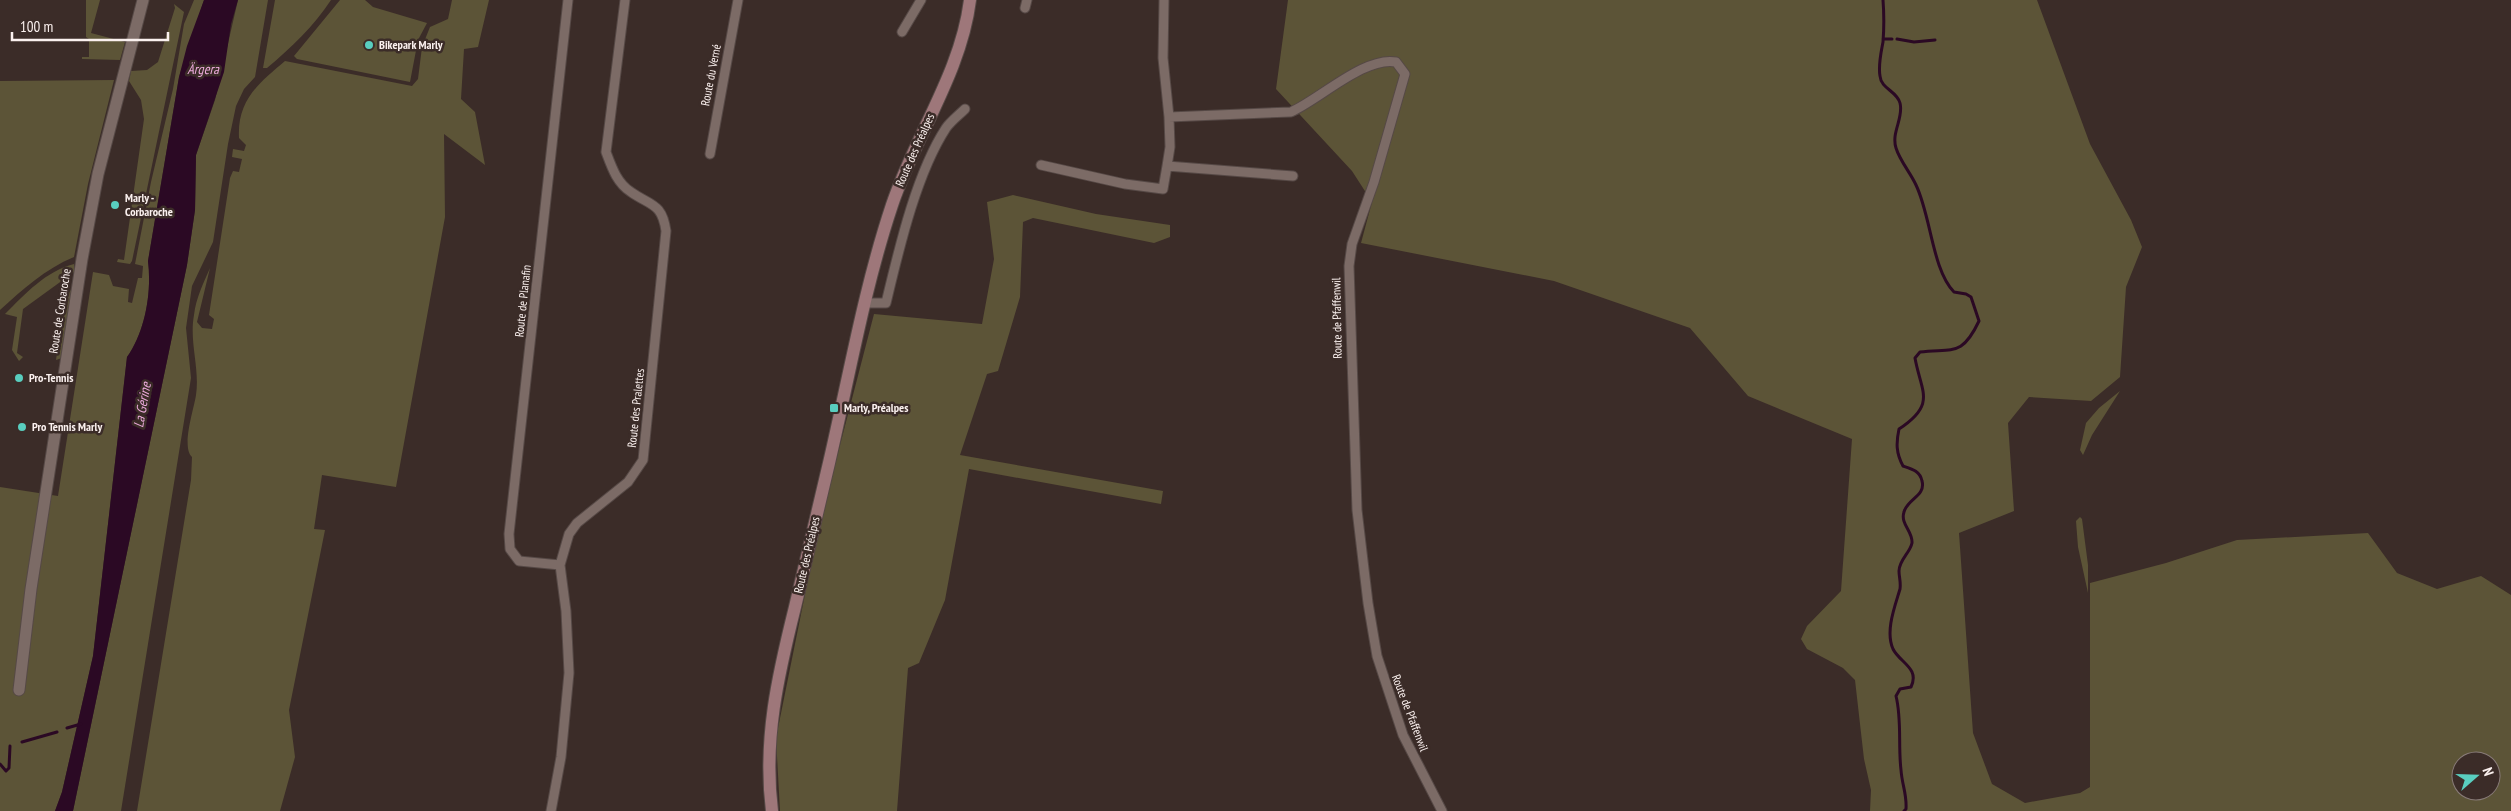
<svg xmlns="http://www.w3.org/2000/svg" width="2511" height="811" font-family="'PT Sans Narrow',sans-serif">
<rect width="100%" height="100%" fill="#3b2c28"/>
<path fill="#5c5437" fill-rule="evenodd" d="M86,0H100L91,33L125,42L120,60L82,59V57H89V39L86,37Z
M194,0H204L179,77L148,261C152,292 145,332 127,357L93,656L62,792L55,811H0V487L58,496L93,272L109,275L113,286L129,289L128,302L132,303L138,278H142L143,266L135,264L151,182L173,89L184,24Z
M238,0H268L255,77L244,89L236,106L228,144L213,242L192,286L186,328L191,378L121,811H73L187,265L195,210L196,155L215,100Z
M275,0H331C314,26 291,48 267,68H263Z
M340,0H365L373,7L427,23L418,40L410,82L297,59L294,56Z
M452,0H489L478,47L464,49L461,99L475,112L485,165L444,134L445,217L396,487L322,475L314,529L325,530L289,710L295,757L280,811H137L191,480L192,457C181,447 194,409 196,395C200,368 189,342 194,315C196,298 203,284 210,268L197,322L202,328L212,329L214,319L209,315L230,178L233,171L239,172L242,159L232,157L233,149L244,151L246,145L239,138C237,100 259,83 285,61L412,86L418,79L422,47L430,27L448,19Z
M1288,0H2037L2090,144L2131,220L2142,247L2126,287L2120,377L2091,401L2029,397L2008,423L2014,511L1959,533L1973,733L1992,784L2025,803L2080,793L2090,787V583L2166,563L2237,540L2368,533L2397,573L2437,589L2481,576L2511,595V811H1870L1871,790L1864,759L1855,680L1843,668L1807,649L1801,639L1807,626L1841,591L1852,439L1748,396L1690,328L1554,281L1361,243L1372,202L1352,171L1276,89ZM2461,761H2491V791H2461Z
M174,4L184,12L132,261L130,264L117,262L118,259L124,260L144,119L141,100L129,81L131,71L147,70L158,62L175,8Z
M114,80L88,184L74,257C45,269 23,289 0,310V81Z
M1013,195L1096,214L1170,225V237L1154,243L1033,218L1023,222L1020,297L998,371L987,374L960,455L1163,491L1161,504L969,469L945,600L919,663L908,668L897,811H780L776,738L818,530L874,314L982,324L994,259L987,202Z
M74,264V272L23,309L17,353L23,357L19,361L12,350L17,317L5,314C25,294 46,271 74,264Z
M72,289L62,358L56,360L65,296Z
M2120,391L2092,435L2083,455L2080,450L2086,423L2099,408Z
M2080,517L2082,519L2088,565V593L2078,547L2076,521Z"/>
<path fill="#2b0924" d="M204,0H238L231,24L224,72L196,155L195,210L187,265L73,811H55L62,792L93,656L127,357C145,332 152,292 148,261L179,77L187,46Z"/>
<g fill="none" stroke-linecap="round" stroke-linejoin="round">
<path stroke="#2b0924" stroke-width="3" d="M1883,0C1884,13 1884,29 1883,42C1881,53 1878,65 1880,76C1881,89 1897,91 1900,103C1904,118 1891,132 1896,148C1900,161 1910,172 1916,185C1931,216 1932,269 1954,292L1966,294L1971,297L1979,321C1962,357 1953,348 1920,352L1915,358C1921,392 1937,404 1899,429C1896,443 1896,453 1903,466C1912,469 1920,471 1922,481C1926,496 1907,499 1904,512C1900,524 1913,531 1912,543C1910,553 1899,560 1899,571C1899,577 1901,582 1900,589C1895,606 1885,631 1893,649C1900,663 1920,668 1911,687L1900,689L1896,696C1902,720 1898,745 1901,770C1902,785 1907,794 1906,809L1904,811
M1883,39H1892
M1897,39L1914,42L1935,40
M67,728L81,724
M22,742L57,732
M0,764L6,771L9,768L10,746"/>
<g stroke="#564946" stroke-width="11">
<path id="minor" d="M1164,0L1163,58L1169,117L1291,112C1320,99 1365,56 1396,62L1405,74L1374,182L1352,244L1349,266L1357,510L1368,603L1377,656L1403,735L1442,811
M1025,8L1027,0
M902,32L921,0
M1169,117L1170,147L1167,166L1293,176
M710,154L738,0
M1041,165L1125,184L1163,189L1167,166
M866,303H886C899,249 916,174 946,128C951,121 959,115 965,109
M560,565L519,561L510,549L509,534L568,0
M551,811L561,757L569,673L566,611L560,565L569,534L577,523L628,482L643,460L666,231C662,203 651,206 631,192C617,183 612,168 606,152L625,0"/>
</g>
<g stroke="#564946" stroke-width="13">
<path id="tertiary" d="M19,690L31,589L82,259L98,174L143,0"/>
</g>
<g stroke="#564946" stroke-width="14">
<path id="secondary" d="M772,811C763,740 778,675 795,607C806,559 818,511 829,463C849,377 864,289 892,205C915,136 961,73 970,0"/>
</g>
<use href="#minor" stroke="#7c6b66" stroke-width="9"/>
<use href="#tertiary" stroke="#7c6b66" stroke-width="11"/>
<use href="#secondary" stroke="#9e777a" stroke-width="12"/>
</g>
<g fill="#59cebf" stroke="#3b2c28" stroke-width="2">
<circle cx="369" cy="45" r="5"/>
<circle cx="115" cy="205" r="5"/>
<circle cx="19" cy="378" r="5"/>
<rect x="829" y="403" width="10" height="10" rx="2.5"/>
<circle cx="22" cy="427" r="5"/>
</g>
<g text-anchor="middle" stroke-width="5" stroke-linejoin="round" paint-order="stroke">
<g font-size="12" font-weight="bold" fill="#fbf1ef" stroke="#3b2c28" text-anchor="start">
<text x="379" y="49">Bikepark Marly</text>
<text x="125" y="202">Marly -<tspan x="125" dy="14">Corbaroche</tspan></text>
<text x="29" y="382">Pro-Tennis</text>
<text x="844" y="412">Marly, Préalpes</text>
<text x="32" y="431">Pro Tennis Marly</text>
</g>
<g font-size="12" fill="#fbf1ef" stroke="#3b2c28">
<text transform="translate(711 75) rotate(-79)" y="4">Route du Verné</text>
<text transform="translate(915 150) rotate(-66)" y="4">Route des Préalpes</text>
<text transform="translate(523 301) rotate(-84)" y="4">Route de Planafin</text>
<text transform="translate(60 311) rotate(-81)" y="4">Route de Corbaroche</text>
<text transform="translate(1337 318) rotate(-91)" y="4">Route de Pfaffenwil</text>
<text transform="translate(636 408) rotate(-84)" y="4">Route des Pralettes</text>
<text transform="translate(807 555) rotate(-77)" y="4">Route des Préalpes</text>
<text transform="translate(1410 713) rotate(69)" y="4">Route de Pfaffenwil</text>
</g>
<g font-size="14" font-style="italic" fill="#edabdc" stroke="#3b2c28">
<text x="203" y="74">Ärgera</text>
<text transform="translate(142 405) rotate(-80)" y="5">La Gérine</text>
</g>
</g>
<g transform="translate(2476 776) rotate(70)"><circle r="24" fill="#3b2c28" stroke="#887b78"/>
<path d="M0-4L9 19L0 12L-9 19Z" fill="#59cebf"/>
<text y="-8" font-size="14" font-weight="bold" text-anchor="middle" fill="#fbf1ef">N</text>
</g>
<path d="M12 32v8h156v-8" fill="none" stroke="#fbf1ef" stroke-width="2.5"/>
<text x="20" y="32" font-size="15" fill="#fbf1ef" stroke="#3b2c28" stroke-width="4" paint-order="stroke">100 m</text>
</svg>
